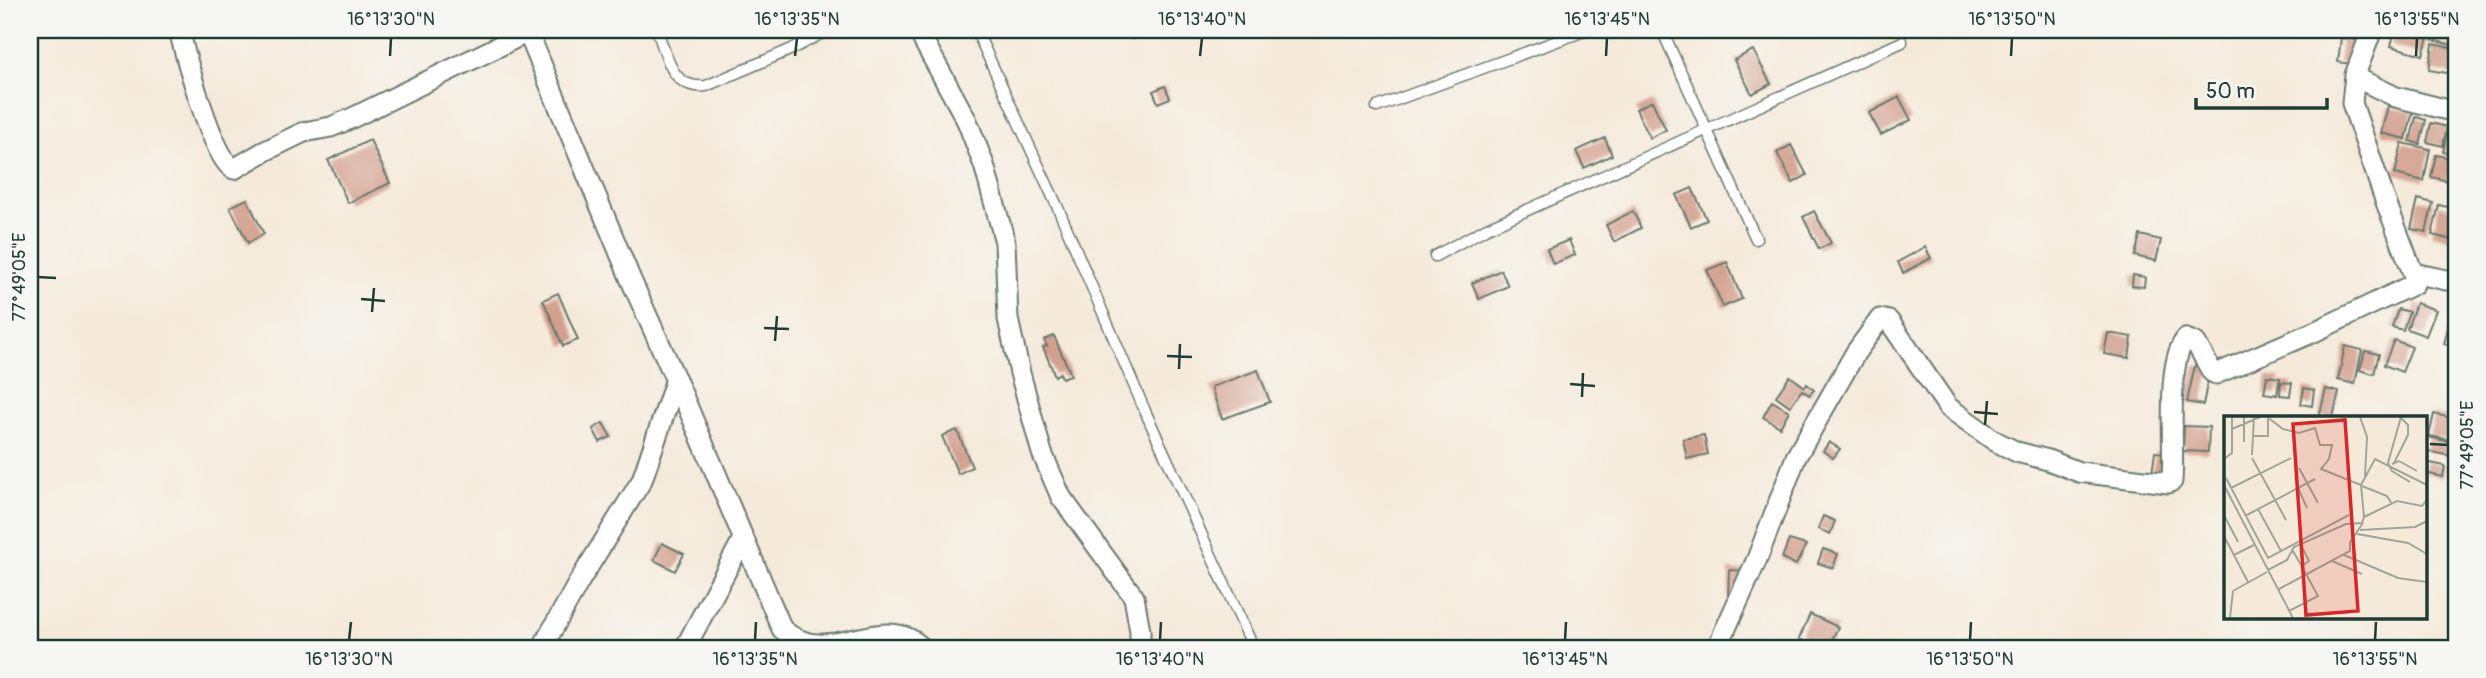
<svg xmlns="http://www.w3.org/2000/svg" width="2486" height="678" font-family="Pangolin,sans-serif">
<rect width="100%" height="100%" fill="#f6f6f2"/>
<filter id="ink" filterUnits="userSpaceOnUse"><feTurbulence type="fractalNoise" baseFrequency=".0143" numOctaves="2"/><feDisplacementMap in="SourceGraphic" scale="14" xChannelSelector="R" yChannelSelector="G"/><feConvolveMatrix kernelMatrix="1 2 1 2 8 2 1 2 1" color-interpolation-filters="sRGB"/></filter>
<filter id="wash" filterUnits="userSpaceOnUse"><feTurbulence type="fractalNoise" baseFrequency=".00686" numOctaves="4" result="noise"/><feDisplacementMap in="SourceGraphic" scale="28" xChannelSelector="R" yChannelSelector="G"/><feGaussianBlur stdDeviation="1.57" result="paint"/><feColorMatrix in="noise" values="0 0 0 0 0 0 0 0 0 0 0 0 0 0 0 0 0 1.4 0 .05"/><feComposite in="paint" operator="in"/></filter>
<g filter="url(#wash)">
<rect width="100%" height="100%" fill="#f5eada"/>
<g id="blocks">
<path fill="#d3a08e" d="M1083,30H1135L1134,39L1083,34Z
M2395,30H2430L2423,55L2391,46Z
M2437,30H2456V46L2433,40Z
M2341,38L2361,40L2358,65L2338,62Z
M2433,44L2456,49L2453,74L2429,70Z
M1753,50L1771,84L1752,94L1734,60Z
M1165,86L1170,98L1158,103L1153,91Z
M1899,97L1911,120L1881,135L1869,113Z
M1652,101L1666,130L1650,138L1636,109Z
M2388,106L2413,112L2406,139L2381,133Z
M2416,117L2426,120L2420,144L2410,141Z
M2431,123L2447,127L2443,146L2427,142Z
M2448,129L2456,131L2455,155L2443,152Z
M1605,138L1612,155L1584,168L1576,151Z
M370,140L390,183L348,203L328,160Z
M2402,143L2430,149L2424,181L2395,174Z
M1791,145L1807,175L1793,183L1777,153Z
M2436,155L2453,158L2448,181L2431,177Z
M1692,188L1707,220L1691,227L1676,195Z
M247,199L264,234L248,243L230,207Z
M2418,199L2433,203L2426,232L2411,229Z
M2439,205L2456,209V241L2432,235Z
M1633,211L1641,228L1614,242L1606,225Z
M1814,211L1831,243L1819,249L1803,217Z
M2140,235L2161,240L2156,261L2135,256Z
M1569,240L1575,255L1553,264L1547,249Z
M1925,247L1931,258L1903,273L1898,262Z
M1727,262L1742,299L1723,307L1707,270Z
M1501,270L1508,286L1479,299L1472,283Z
M2133,275L2145,277L2144,287L2132,286Z
M558,293L578,340L563,346L543,300Z
M2416,303L2436,310L2426,336L2407,329Z
M2398,309L2409,312L2403,330L2392,327Z
M2449,324L2456,325V347L2444,344Z
M2108,333L2132,337L2129,358L2104,354Z
M1054,336L1071,375L1062,378L1060,373L1055,376L1043,347L1047,346L1044,340Z
M2394,340L2412,347L2402,372L2384,365Z
M2345,346L2362,350L2355,384L2338,380Z
M2365,351L2379,354L2374,374L2360,370Z
M2195,365L2210,369L2203,405L2187,402Z
M1258,370L1270,402L1222,419L1211,387Z
M1790,376L1805,387L1807,384L1814,390L1809,395L1802,390L1790,406L1776,396Z
M2267,376L2280,378L2277,395L2264,393Z
M2281,382L2292,383L2290,396L2280,395Z
M2304,388L2314,390L2312,406L2301,404Z
M2326,389L2339,392L2333,417H2319Z
M1772,401L1789,411L1780,427L1763,417Z
M2434,414L2456,419V441L2429,436Z
M603,423L611,437L600,442L593,429Z
M2184,426L2209,427L2208,452L2183,451Z
M957,430L972,467L958,474L942,436Z
M1704,435L1708,454L1687,459L1683,439Z
M2428,437L2455,443L2452,456L2425,451Z
M1829,442L1840,449L1833,458L1823,451Z
M2155,452L2178,455L2173,485L2151,481Z
M2425,462L2445,466L2443,477L2425,473Z
M1823,516L1835,521L1830,534L1818,529Z
M1789,540L1806,545L1796,565L1782,558Z
M662,543L684,554L675,571L654,560Z
M1823,549L1838,554L1833,568L1818,563Z
M1729,570L1748,571L1746,598L1728,597Z
M1810,614L1838,627L1828,648H1819L1799,639Z"/>
</g>
</g>
<g filter="url(#ink)">
<use href="#blocks" fill-opacity="0" stroke="#6a7a6e" stroke-width="2"/>
<g fill="none" stroke-linecap="round" stroke-linejoin="round">
<g stroke="#6a7a6e" stroke-width="13">
<path id="lane" d="M657,30C667,56 671,90 706,86L792,49L828,30
M976,30L1058,208L1145,411L1250,640
M1662,30L1756,239
M1377,107L1587,30
M1435,256L1487,228L1902,42"/>
</g>
<g stroke="#6a7a6e" stroke-width="23">
<path id="street" d="M179,30C185,54 214,162 234,169L265,151L304,132L331,127L350,119L528,32
M527,30L631,280L680,389L782,629C828,671 882,608 922,648
M920,30L923,40L967,121L984,165L1005,242L1008,319L1020,373L1042,453L1061,497L1134,597L1140,631V648
M2355,77L2396,97L2456,112
M2413,273L2456,282
M542,648L580,580L642,480L676,379
M685,648L743,539
M1717,648L1757,559L1796,457L1856,352L1880,319L1889,321L1948,407L1995,441L2017,452L2048,460L2079,472L2168,483L2172,481C2175,449 2165,361 2186,339L2196,343L2212,372L2216,374L2316,331L2414,284L2415,281L2413,273L2384,197L2352,103L2355,75L2372,30"/>
</g>
<use href="#lane" stroke="#fff" stroke-width="10"/>
<use href="#street" stroke="#fff" stroke-width="19"/>
</g>
</g>
<path fill="none" stroke="#1f3d34" stroke-width="2.5" d="M390,56L391,38M795,56L797,38M1200,56L1202,38M1606,56L1607,38M2011,56L2012,38M2416,56L2417,38M38,277L56,278M361,299L385,301M372,312L374,288M764,328L789,329M775,341L777,316M1167,356L1192,357M1179,369L1180,344M1570,384L1595,386M1582,397L1583,373M1974,412L1998,414M1985,425L1987,401M2430,444L2448,445M349,640L351,622M755,640L756,622M1160,640L1161,622M1565,640L1566,622M1970,640L1971,622M2375,640L2376,622"/>
<g transform="translate(2224 416)">
<rect width="203" height="203" fill="#f5eada"/>
<path fill="none" stroke="#9fa598" stroke-width="2" d="M43,1L59,13L75,17L91,12L96,29H108L105,43L97,53L137,69L140,101L138,107L122,108L70,131L63,144L44,154M136,1L143,21L141,60M177,1L164,47L168,55L186,66M8,13L36,1M29,20H44V1M20,26V1M28,39L30,1M28,42L62,104M0,43L8,37V1M170,47L184,19V9L177,2M168,48L175,45L193,55M75,52L94,87M2,62L44,142L125,99M0,69L69,202M137,69L151,43L203,69M138,70L163,80L168,88M7,72L67,42M74,72L83,92M34,93L57,135M0,99L14,126M21,100L91,63M140,101L173,85L198,90L203,84M136,114L191,111L203,105M133,118L184,127L203,138M0,120L24,166M77,129L85,145L78,150M69,135L82,158M10,139L30,129M120,139L174,162L203,166M108,145L138,158M55,173L126,135V126L139,107M65,195L94,180L82,158M6,202L9,175L43,156"/>
<path fill="#d62828" fill-opacity="0.15" stroke="#d62828" stroke-width="3.5" d="M121,4L134,195L82,199L69,8Z"/>
<rect width="203" height="203" fill="none" stroke="#1f3d34" stroke-width="3.5"/>
</g>
<rect width="2486" height="678" fill="none" stroke="#f6f6f2" stroke-width="77"/>
<path d="M2196 98v10h131v-10" fill="none" stroke="#1f3d34" stroke-width="3.5"/>
<text x="2206" y="98" font-size="21" fill="#1f3d34" stroke="#f6f6f2" stroke-width="5" paint-order="stroke">50 m</text>
<rect x="38" y="38" width="2410" height="602" fill="none" stroke="#1f3d34" stroke-width="2.5"/>
<g font-size="18" text-anchor="middle" fill="#1f3d34">
<text x="391" y="25">16°13'30"N</text>
<text x="797" y="25">16°13'35"N</text>
<text x="1202" y="25">16°13'40"N</text>
<text x="1607" y="25">16°13'45"N</text>
<text x="2012" y="25">16°13'50"N</text>
<text x="2417" y="25">16°13'55"N</text>
<text transform="translate(19 277) rotate(-90)" y="6">77°49'05"E</text>
<text transform="translate(2467 445) rotate(-90)" y="6">77°49'05"E</text>
<text x="349" y="665">16°13'30"N</text>
<text x="755" y="665">16°13'35"N</text>
<text x="1160" y="665">16°13'40"N</text>
<text x="1565" y="665">16°13'45"N</text>
<text x="1970" y="665">16°13'50"N</text>
<text x="2375" y="665">16°13'55"N</text>
</g>
</svg>
